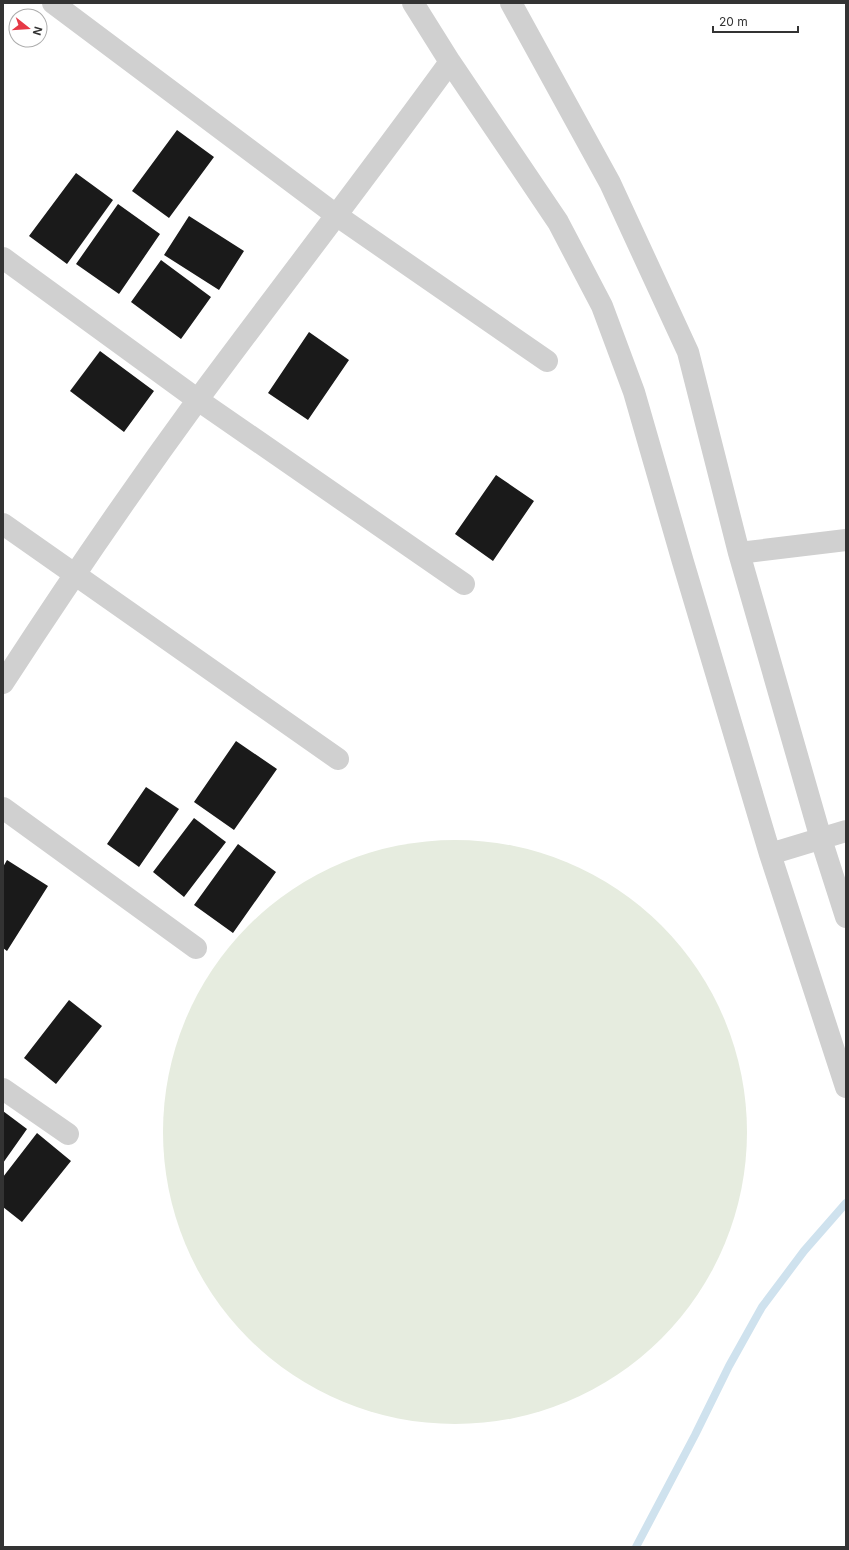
<svg xmlns="http://www.w3.org/2000/svg" width="849" height="1550" font-family="Inter,sans-serif">
<rect width="100%" height="100%" fill="#fff"/>
<path fill="#e6ecdf" d="M163 1132a292 292 0 1 1 584 0a292 292 0 1 1-584 0Z"/>
<g fill="none" stroke-linecap="round" stroke-linejoin="round">
<path stroke="#cfe2ee" stroke-width="8" d="M636,1547L695,1435L729,1366L762,1307L804,1251L846,1203"/>
</g>
<path fill="#1a1a1a" d="M177,130L214,157L169,218L132,191Z
M76,173L113,200L67,264L29,236Z
M118,204L160,234L119,294L76,264Z
M189,216L244,251L219,290L164,255Z
M161,260L211,297L181,339L131,302Z
M309,332L349,360L308,420L268,393Z
M100,351L154,391L124,432L70,391Z
M496,475L534,501L493,561L455,534Z
M236,741L277,769L234,830L194,802Z
M146,787L179,809L139,867L107,844Z
M194,818L226,842L184,897L153,872Z
M238,844L276,872L233,933L194,905Z
M7,860L48,886L7,951L3,948V867Z
M69,1000L102,1026L56,1084L24,1058Z
M3,1111L27,1129L3,1163Z
M37,1133L71,1161L22,1222L3,1207V1177Z"/>
<g fill="none" stroke-linecap="round" stroke-linejoin="round">
<path stroke="#d0d0d0" stroke-width="22" d="M53,3L336,215L547,361
M413,3L450,62L558,222L602,306L634,392L683,562L770,854L846,1087
M511,3L610,183L688,352L739,553L821,839L846,917
M3,258L198,400L464,584
M3,524L338,759
M739,553L846,540
M3,683C66,586 131,491 199,398C282,286 368,175 450,62
M3,808L196,948
M770,854L846,831
M3,1089L68,1134"/>
</g>
<rect width="849" height="1550" fill="none" stroke="#333333" stroke-width="8"/>
<g transform="translate(28 28) rotate(107)"><circle r="19" fill="#ffffff" stroke="#adadad"/>
<path d="M0-3L7 15L0 10L-7 15Z" fill="#e63946"/>
<text y="-6" font-size="11" font-weight="bold" text-anchor="middle" fill="#333333">N</text>
</g>
<path d="M713 26v6h85v-6" fill="none" stroke="#333333" stroke-width="2"/>
<text x="719" y="26" font-size="12" fill="#333333" stroke="#ffffff" stroke-width="3" paint-order="stroke">20 m</text>
</svg>
